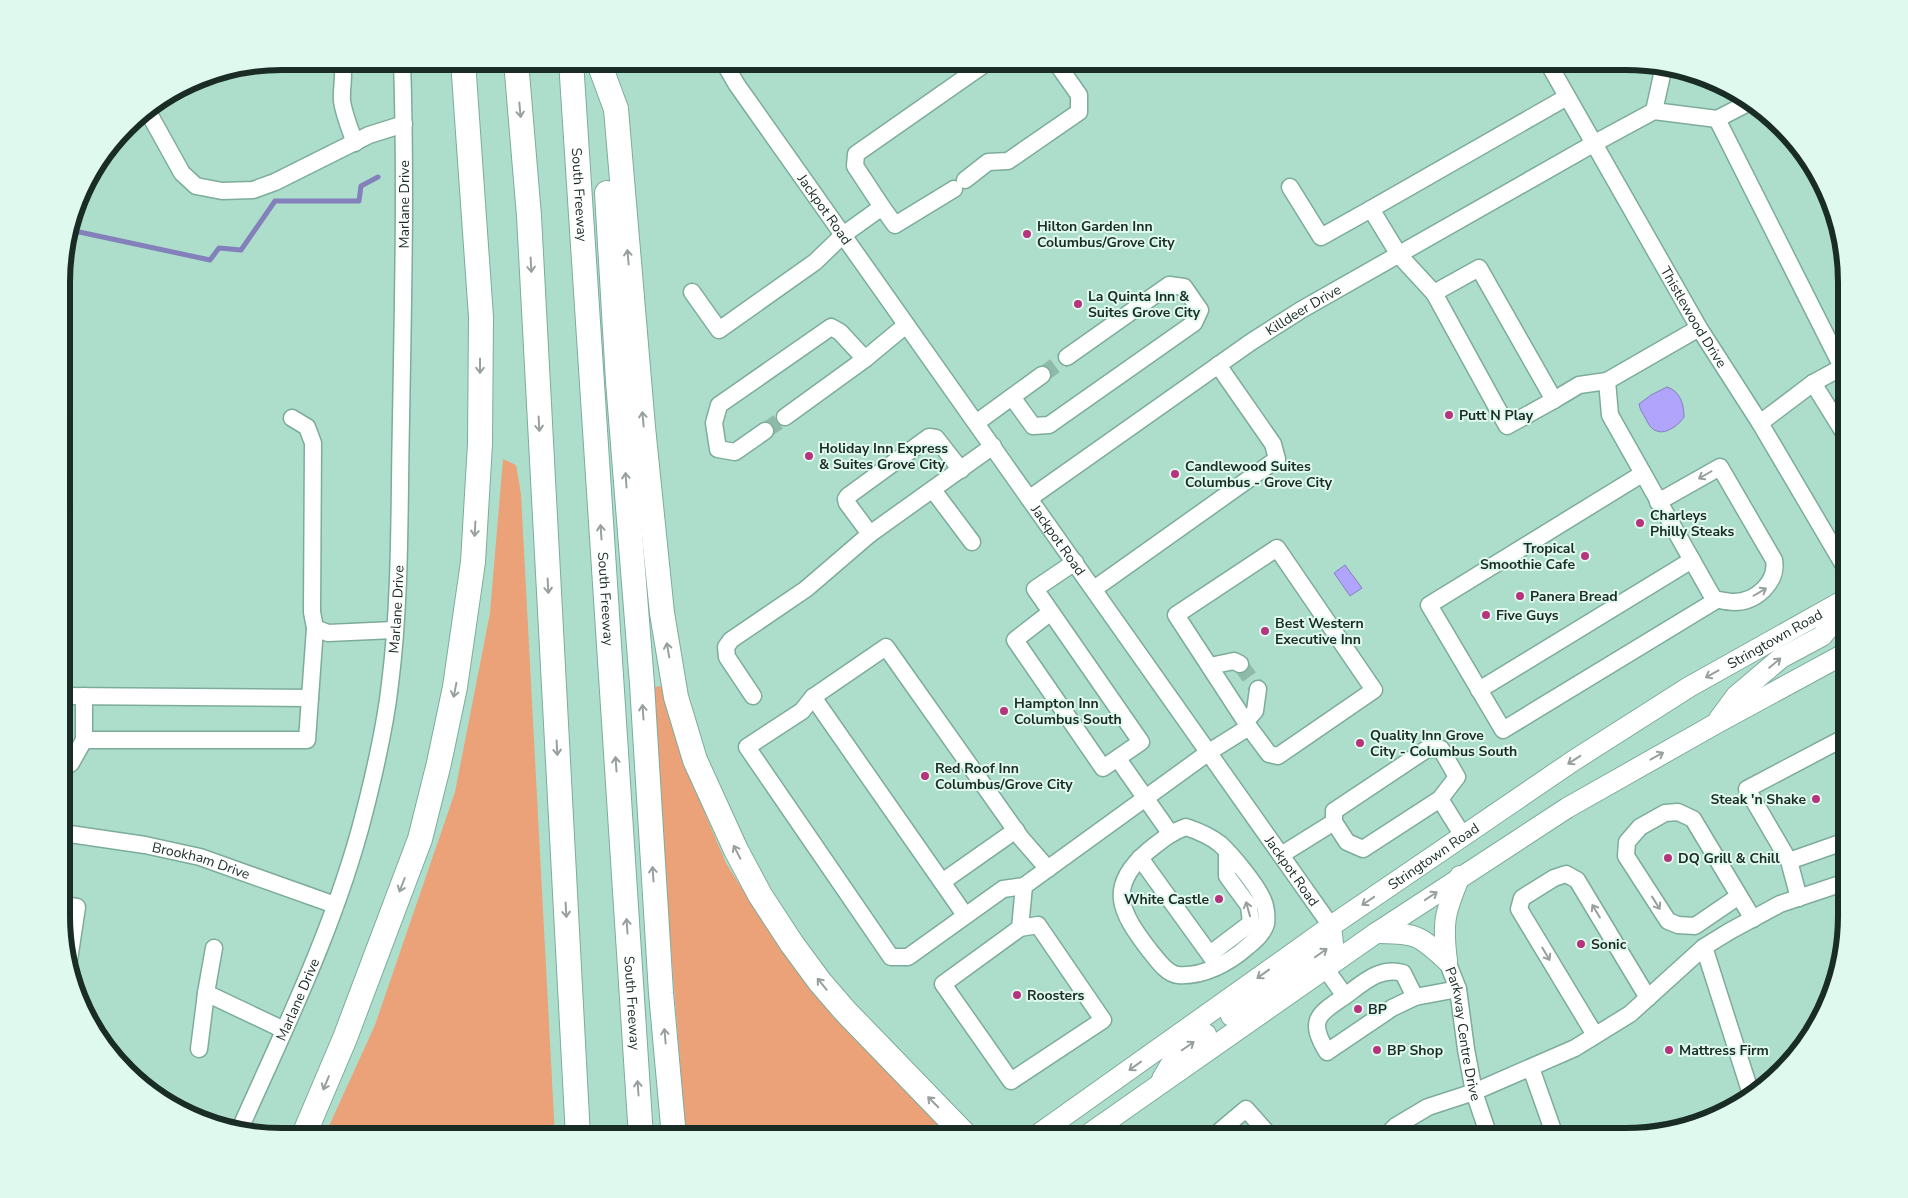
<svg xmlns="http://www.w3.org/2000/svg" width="1908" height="1198" font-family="'Nunito Sans',sans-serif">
<rect width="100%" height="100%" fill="#addecb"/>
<path fill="#eba279" d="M503,459L516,465L521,494L555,1137H324L375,1025L455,792L490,613Z
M662,686L669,716L686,769L726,863L763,922L814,990L952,1137H686L659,799L654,687Z"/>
<path fill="#b1a4fc" stroke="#8380bc" d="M1667,387C1680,391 1684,404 1684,417C1680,424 1666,435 1657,431C1652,430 1648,424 1646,419C1643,414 1640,410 1639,404L1651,395Z
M1345,565L1362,588L1350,596L1334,573Z"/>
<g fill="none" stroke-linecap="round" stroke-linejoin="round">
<path stroke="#8380bc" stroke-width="5" d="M70,230L210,260L219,248L241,250L275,201H359L361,186L378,177"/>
<path stroke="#8fbaaa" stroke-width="16" stroke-dasharray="16 8" stroke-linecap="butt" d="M1042,375L1067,357
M765,431L785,417
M1240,664L1258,689"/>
<g stroke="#7dac9b" stroke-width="19">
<g id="minor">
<path d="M342,61C345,75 341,88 342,101C344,115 350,129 355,143"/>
<path id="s1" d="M723,61L737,85L1331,926"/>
<path id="s2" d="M1547,61L1699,328L1760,423L1846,569"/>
<path d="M1567,97L1371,209L1399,255L1434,293L1479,268L1554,400L1579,385L1607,381"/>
<path d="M147,110L182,173L196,186L222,191L253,190L275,182L369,135L404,124"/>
<path d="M1654,111L1662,75L1658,65"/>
<path d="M1717,119L1842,367"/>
<path d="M965,180L988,162L1008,161L1079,112V95L1055,61"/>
<path d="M1290,187L1321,237L1371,209"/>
<path d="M882,207L895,225L954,189"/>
<path d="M692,292L719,330L815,262L843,235L882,207L855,166L856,154L989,61"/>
<path d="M1434,293L1507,426L1554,400"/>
<path d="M1813,383L1846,436"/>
<path d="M1012,397L1033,426L1049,425L1194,323L1200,310L1184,287L1169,285L1067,357"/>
<path d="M785,417L865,359L906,325"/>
<path d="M292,418L307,427L313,443L312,612L315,628L328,633L394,630"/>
<path d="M976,423L1042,375"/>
<path d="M1760,423L1813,383L1846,365"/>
<path d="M765,431L735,452L718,449L714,423L719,405L831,327L840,332L865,359"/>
<path d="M1642,474L1429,605L1503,730L1715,601L1610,415L1607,381L1699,328"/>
<path d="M933,490L972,542"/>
<path id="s3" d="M1030,498L1251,342L1301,310L1593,144L1654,111L1717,119L1752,101"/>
<path d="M1658,502L1720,467L1774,560C1778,582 1756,602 1734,602C1727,602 1720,600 1714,599"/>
<path d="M870,534L847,503L846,499L848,496L929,437L936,438L961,470"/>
<path d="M1094,589L1277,459L1273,444L1218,365"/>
<path d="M1051,612L1015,640L1103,768L1141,742L1035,589L1075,562"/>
<path d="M1210,666L1234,661L1240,664"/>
<path d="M1479,690L1692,560"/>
<path d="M63,696L310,698L307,740H84L71,763L63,769"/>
<path d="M84,696V740"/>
<path d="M753,696L727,657L726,647L731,640L806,589L870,534L993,446"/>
<path d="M813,697L965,915"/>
<path d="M310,698L315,628"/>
<path d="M1246,721L1255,711L1258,689"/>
<path d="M1118,759L1170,833"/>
<path d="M1440,799L1457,777L1441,749H1427L1334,811V822L1347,842L1363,849L1440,799L1463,836"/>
<path d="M1186,827C1198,831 1210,836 1220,844C1232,855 1256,884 1262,898C1266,905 1267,916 1266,924C1263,934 1254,941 1247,947C1229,963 1203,977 1178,975C1166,974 1157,959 1150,951C1120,912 1106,887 1148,851C1162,840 1169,833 1186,827Z"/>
<path id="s4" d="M63,833L145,845L200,857L335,905"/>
<path d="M1281,855L1334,822"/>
<path d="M1140,858L1218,966"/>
<path d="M1789,861L1846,841"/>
<path d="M1048,869L1021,838L886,647L813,697L802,711L747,747L891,957H908L1003,889L1024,886L1209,752L1249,727L1176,615L1277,548L1374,690L1278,756L1269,754L1249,727"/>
<path d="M942,882L1016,830"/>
<path d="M1739,896L1695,926L1678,925L1668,921L1626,856L1627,842L1640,827L1665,813L1678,812L1693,819L1753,919"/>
<path d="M1799,898L1789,861L1747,789L1840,740L1846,741"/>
<path d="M63,905L77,907L69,960"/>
<path d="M1020,928L1038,925L1103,1020L1011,1081L943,984L1020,928L1024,886"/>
<path d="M1704,947L1751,1094"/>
<path d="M214,948L206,993L284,1030"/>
<path d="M1210,954L1251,923L1249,906L1227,876V853"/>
<path id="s5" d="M1447,961L1458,989L1466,1049L1474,1092L1489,1136"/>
<path d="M1325,968L1345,996C1363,983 1380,966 1403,973L1415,997"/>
<path d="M1345,996C1317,1015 1308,1020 1327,1052L1392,1008L1415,997L1458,989"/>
<path d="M1595,1035L1519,909L1522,898L1554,878L1566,874L1577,880L1648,998"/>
<path d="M199,1049L206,993"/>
<path d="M1531,1068L1555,1136"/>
<path id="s6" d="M239,1131C285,1028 336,924 364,814C375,771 385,728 390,684C401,597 399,507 401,420C403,300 406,181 402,61"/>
<path d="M1214,1136L1246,1109L1270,1136"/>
<path d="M1386,1136L1396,1126L1428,1107L1474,1092L1575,1048L1630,1014L1704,947L1730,931L1780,904L1846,882"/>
</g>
</g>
<g stroke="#7dac9b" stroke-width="22">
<g id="major">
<path d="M1719,719L1736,696L1781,658L1822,636L1846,607"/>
<path d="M1376,933C1416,934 1417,933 1447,961"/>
<path d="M1447,961C1442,921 1445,912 1460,876"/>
<path d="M1231,1016L1333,944L1331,926"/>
<path d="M1162,1079L1176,1055L1206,1034"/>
<path id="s7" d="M1036,1136L1331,926L1573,761L1689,687L1846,599"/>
<path d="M1086,1136L1376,933L1567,808L1717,723L1846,653"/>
</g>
</g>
<g stroke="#7dac9b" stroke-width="26">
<g id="highway">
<path d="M516,61L529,216L578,1137"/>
<path id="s8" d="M571,61L641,1137"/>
<path d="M599,63L616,109L643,427L662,613L676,697L695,760L736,850L760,895L792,944L820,982L846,1012L967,1137"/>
<path d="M607,193L618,381L642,684L661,993L674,1137"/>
<path d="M303,1137L345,1038L420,839L439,763L455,687L473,562L480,444L481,317L463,61"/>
</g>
</g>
<use href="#minor" stroke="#fff" stroke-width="16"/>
<use href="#major" stroke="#fff" stroke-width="20"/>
<use href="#highway" stroke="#fff" stroke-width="24"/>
</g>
<defs><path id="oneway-shaft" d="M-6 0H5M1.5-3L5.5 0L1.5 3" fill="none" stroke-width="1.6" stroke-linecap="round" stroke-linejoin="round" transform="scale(1.25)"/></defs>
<g stroke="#98a09d">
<use href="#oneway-shaft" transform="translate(520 110) rotate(85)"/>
<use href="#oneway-shaft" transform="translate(628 257) rotate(-95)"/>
<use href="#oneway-shaft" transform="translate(531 265) rotate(87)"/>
<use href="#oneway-shaft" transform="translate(480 366) rotate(90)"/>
<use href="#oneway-shaft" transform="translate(643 419) rotate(-95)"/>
<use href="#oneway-shaft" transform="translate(539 424) rotate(87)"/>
<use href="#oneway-shaft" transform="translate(1705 475) rotate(150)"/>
<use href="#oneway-shaft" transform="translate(626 480) rotate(-94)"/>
<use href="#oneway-shaft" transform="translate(475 529) rotate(93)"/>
<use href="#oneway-shaft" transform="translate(601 532) rotate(-94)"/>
<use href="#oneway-shaft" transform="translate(548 586) rotate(87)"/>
<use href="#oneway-shaft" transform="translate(1760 592) rotate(-30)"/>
<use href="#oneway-shaft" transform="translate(668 650) rotate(-100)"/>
<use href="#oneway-shaft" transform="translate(1775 663) rotate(-40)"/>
<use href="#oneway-shaft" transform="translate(1712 674) rotate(151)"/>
<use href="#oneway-shaft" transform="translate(455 690) rotate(101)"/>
<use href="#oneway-shaft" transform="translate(643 712) rotate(-94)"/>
<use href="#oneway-shaft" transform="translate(557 748) rotate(87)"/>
<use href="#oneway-shaft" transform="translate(1657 756) rotate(-29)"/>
<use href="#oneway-shaft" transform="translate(1574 760) rotate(147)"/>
<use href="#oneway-shaft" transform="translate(616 764) rotate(-94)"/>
<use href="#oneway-shaft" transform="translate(737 852) rotate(-117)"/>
<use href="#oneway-shaft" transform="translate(653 874) rotate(-94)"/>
<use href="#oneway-shaft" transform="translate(402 885) rotate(111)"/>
<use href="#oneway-shaft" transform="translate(1431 896) rotate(-34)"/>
<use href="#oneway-shaft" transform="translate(1368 901) rotate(146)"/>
<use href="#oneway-shaft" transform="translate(1656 903) rotate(58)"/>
<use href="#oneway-shaft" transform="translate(1248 909) rotate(-106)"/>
<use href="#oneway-shaft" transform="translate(566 910) rotate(87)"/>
<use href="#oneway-shaft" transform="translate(1596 911) rotate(-121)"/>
<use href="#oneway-shaft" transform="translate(627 926) rotate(-94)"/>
<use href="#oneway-shaft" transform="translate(1321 953) rotate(-35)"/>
<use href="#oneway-shaft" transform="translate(1546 954) rotate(59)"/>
<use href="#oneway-shaft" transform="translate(1263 974) rotate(144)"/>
<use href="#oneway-shaft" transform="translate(822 984) rotate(-129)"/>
<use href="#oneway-shaft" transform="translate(665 1036) rotate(-95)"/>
<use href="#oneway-shaft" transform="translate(1188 1046) rotate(-35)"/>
<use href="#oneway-shaft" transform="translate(1135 1066) rotate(144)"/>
<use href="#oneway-shaft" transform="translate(326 1083) rotate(113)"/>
<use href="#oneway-shaft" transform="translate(638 1088) rotate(-94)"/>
<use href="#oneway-shaft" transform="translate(933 1102) rotate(-135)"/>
</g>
<g fill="#b6347e" stroke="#e0f9ef" stroke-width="2">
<circle cx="1027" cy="234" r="5"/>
<circle cx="1078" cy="304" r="5"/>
<circle cx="1449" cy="415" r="5"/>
<circle cx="809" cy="456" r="5"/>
<circle cx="1175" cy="474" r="5"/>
<circle cx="1640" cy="523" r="5"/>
<circle cx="1585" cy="556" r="5"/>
<circle cx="1520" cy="596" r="5"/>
<circle cx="1486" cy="615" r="5"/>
<circle cx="1265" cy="631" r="5"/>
<circle cx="1004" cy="711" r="5"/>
<circle cx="1360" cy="743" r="5"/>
<circle cx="925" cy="776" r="5"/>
<circle cx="1816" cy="799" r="5"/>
<circle cx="1668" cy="858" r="5"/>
<circle cx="1219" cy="899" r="5"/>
<circle cx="1581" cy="944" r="5"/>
<circle cx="1017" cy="995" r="5"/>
<circle cx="1358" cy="1009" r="5"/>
<circle cx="1377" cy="1050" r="5"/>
<circle cx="1669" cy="1050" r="5"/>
</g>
<g text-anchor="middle" stroke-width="4" stroke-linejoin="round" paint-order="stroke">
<g font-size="14" fill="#192c25" stroke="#e0f9ef">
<text dy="5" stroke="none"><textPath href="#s8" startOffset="134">South Freeway</textPath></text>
<text dy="5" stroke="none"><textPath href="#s6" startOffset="954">Marlane Drive</textPath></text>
<text dy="5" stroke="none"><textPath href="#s1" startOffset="180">Jackpot Road</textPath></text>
<text dy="5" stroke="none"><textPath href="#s3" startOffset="332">Killdeer Drive</textPath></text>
<text dy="5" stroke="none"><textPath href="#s2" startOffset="295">Thistlewood Drive</textPath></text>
<text dy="5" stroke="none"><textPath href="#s1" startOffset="585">Jackpot Road</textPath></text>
<text dy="5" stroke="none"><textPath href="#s8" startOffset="539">South Freeway</textPath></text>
<text dy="5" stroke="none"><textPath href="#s6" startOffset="549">Marlane Drive</textPath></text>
<text dy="5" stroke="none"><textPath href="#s7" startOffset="891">Stringtown Road</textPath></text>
<text dy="5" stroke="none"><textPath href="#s7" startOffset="486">Stringtown Road</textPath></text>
<text dy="5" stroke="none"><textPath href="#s4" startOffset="141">Brookham Drive</textPath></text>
<text dy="5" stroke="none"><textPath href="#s1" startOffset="990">Jackpot Road</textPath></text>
<text dy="5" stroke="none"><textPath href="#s6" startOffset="144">Marlane Drive</textPath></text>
<text dy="5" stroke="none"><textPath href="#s8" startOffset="944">South Freeway</textPath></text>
<text dy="5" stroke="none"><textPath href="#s5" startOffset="75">Parkway Centre Drive</textPath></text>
</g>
<g font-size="14" font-weight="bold" fill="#192c25" stroke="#e0f9ef" text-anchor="start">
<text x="1037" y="231">Hilton Garden Inn<tspan x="1037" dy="16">Columbus/Grove City</tspan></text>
<text x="1088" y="301">La Quinta Inn &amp;<tspan x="1088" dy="16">Suites Grove City</tspan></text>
<text x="1459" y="420">Putt N Play</text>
<text x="819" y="453">Holiday Inn Express<tspan x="819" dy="16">&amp; Suites Grove City</tspan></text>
<text x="1185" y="471">Candlewood Suites<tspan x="1185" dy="16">Columbus - Grove City</tspan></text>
<text x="1650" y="520">Charleys<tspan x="1650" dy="16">Philly Steaks</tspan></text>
<text x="1575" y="553" text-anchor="end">Tropical<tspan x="1575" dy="16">Smoothie Cafe</tspan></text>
<text x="1530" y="601">Panera Bread</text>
<text x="1496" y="620">Five Guys</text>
<text x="1275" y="628">Best Western<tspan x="1275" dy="16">Executive Inn</tspan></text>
<text x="1014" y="708">Hampton Inn<tspan x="1014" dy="16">Columbus South</tspan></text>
<text x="1370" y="740">Quality Inn Grove<tspan x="1370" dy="16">City - Columbus South</tspan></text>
<text x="935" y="773">Red Roof Inn<tspan x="935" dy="16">Columbus/Grove City</tspan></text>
<text x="1806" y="804" text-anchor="end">Steak 'n Shake</text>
<text x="1678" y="863">DQ Grill &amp; Chill</text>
<text x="1209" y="904" text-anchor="end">White Castle</text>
<text x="1591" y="949">Sonic</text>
<text x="1027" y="1000">Roosters</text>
<text x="1368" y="1014">BP</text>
<text x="1387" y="1055">BP Shop</text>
<text x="1679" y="1055">Mattress Firm</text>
</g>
</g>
<path d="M0 0H1908V1198H0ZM282 70H1626A212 212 0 0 1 1838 282V916A212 212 0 0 1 1626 1128H282A212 212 0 0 1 70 916V282A212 212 0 0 1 282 70Z" fill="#e0f9ef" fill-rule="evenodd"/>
<path fill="none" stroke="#192c25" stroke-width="6" d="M282 70H1626A212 212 0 0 1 1838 282V916A212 212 0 0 1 1626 1128H282A212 212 0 0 1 70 916V282A212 212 0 0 1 282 70Z"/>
</svg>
